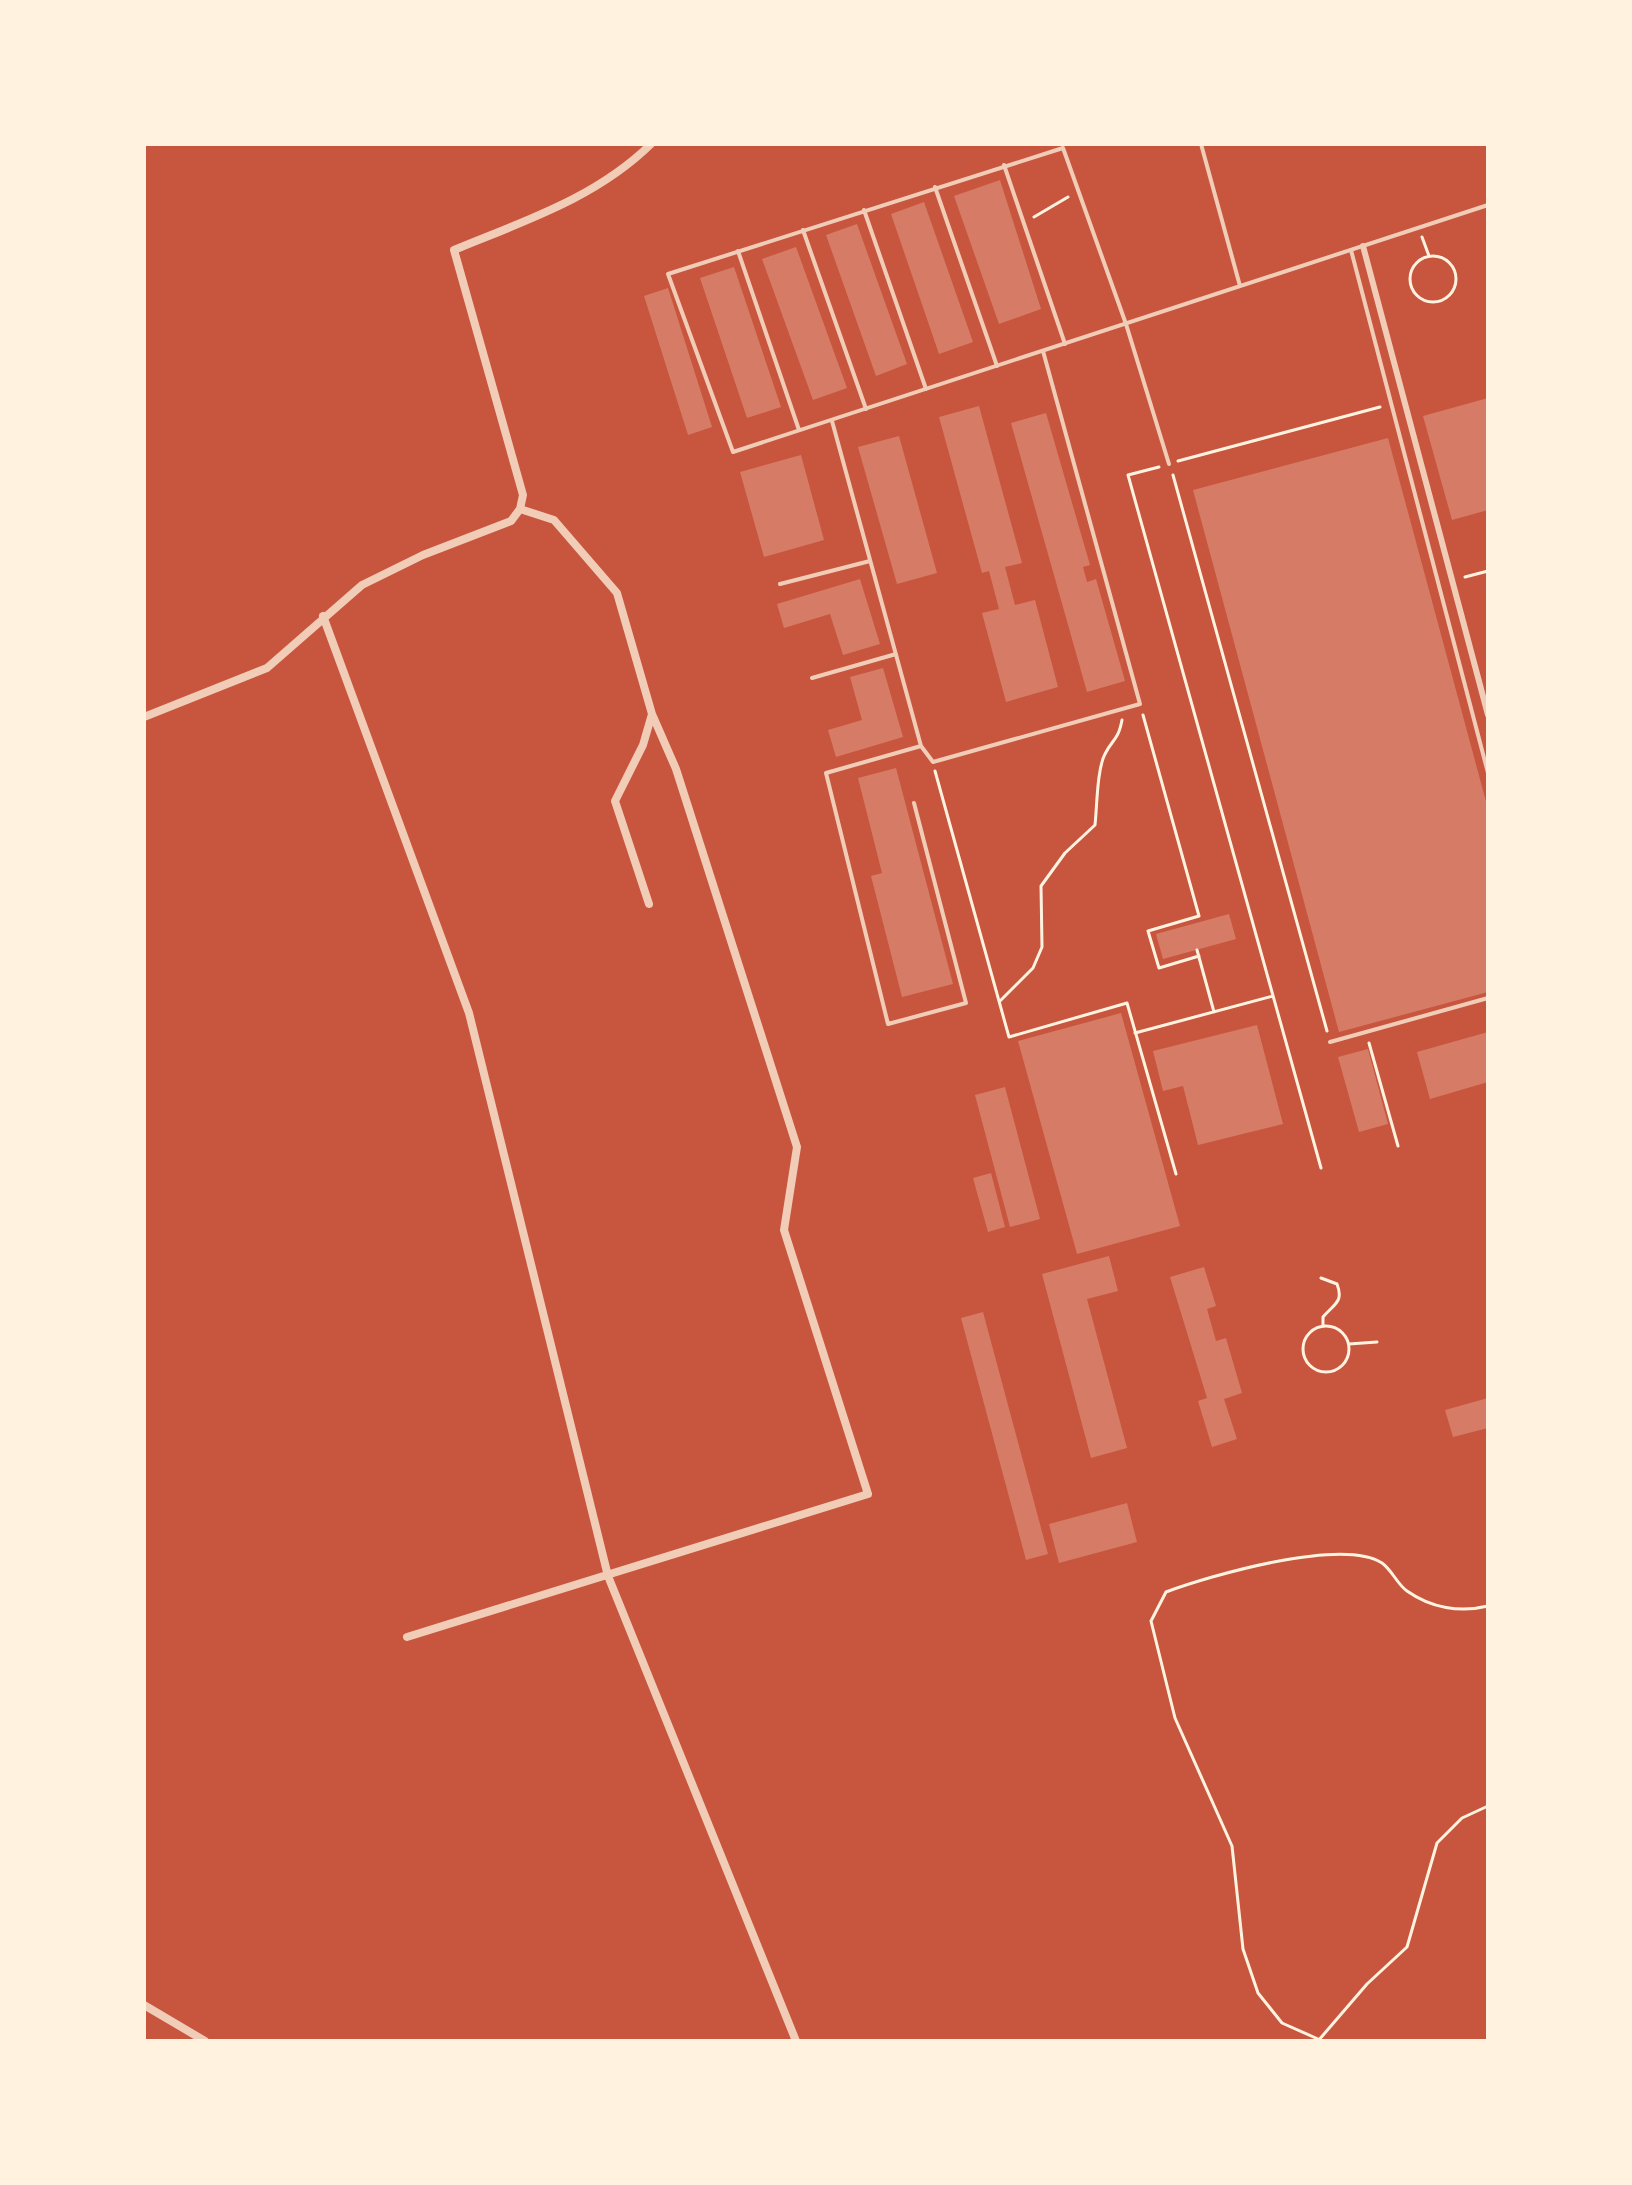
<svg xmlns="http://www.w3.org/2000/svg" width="1632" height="2185" font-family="'Nunito Sans',sans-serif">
<rect width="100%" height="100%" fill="#c8553d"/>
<path fill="#d67c66" d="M1000,180L1041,309L999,324L954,196Z
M924,202L973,342L939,354L891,214Z
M857,224L907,364L876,376L826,235Z
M796,247L847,388L813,400L762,259Z
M734,267L781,407L747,418L700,278Z
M668,288L712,427L688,435L644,296Z
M1488,398V510L1452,520L1423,416Z
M979,406L1022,563L1005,567L1015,605L1035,600L1058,687L1006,702L982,613L999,609L989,571L982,573L939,417Z
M1046,413L1090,565L1083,567L1087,582L1096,579L1125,681L1087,692L1011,423Z
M899,436L937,573L897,584L858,447Z
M1388,438L1488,809V992L1339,1032L1193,490Z
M801,455L824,540L764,557L740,472Z
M860,579L880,644L843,655L830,614L784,628L777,604Z
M883,668L903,737L836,757L828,730L862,720L850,677Z
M896,768L953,984L902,997L871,876L882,873L858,778Z
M1229,914L1236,939L1163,959L1156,934Z
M1121,1013L1180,1226L1077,1254L1018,1041Z
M1257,1025L1283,1124L1198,1145L1183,1086L1163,1091L1153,1051Z
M1488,1032V1082L1430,1099L1417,1052Z
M1368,1049L1388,1124L1359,1132L1338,1057Z
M1005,1087L1040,1219L1010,1227L975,1095Z
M991,1173L1005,1227L988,1232L973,1178Z
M1109,1256L1118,1291L1087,1299L1127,1448L1091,1458L1042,1274Z
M1204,1267L1216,1306L1207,1309L1216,1341L1226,1338L1242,1393L1224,1399L1237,1439L1212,1447L1198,1401L1207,1398L1170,1277Z
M983,1312L1048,1554L1026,1560L961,1318Z
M1488,1398V1428L1453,1437L1445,1410Z
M1127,1503L1137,1542L1059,1563L1049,1524Z"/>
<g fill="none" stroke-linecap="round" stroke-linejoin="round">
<path stroke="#fff3e0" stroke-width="3" d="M1034,217L1068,197
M1422,237L1429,256
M1410 279a23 23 0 1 1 46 0a23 23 0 1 1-46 0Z
M1178,461L1380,407
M1159,467L1128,475L1321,1168
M1173,475L1327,1031
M1465,577L1488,571
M1143,715L1199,916L1148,931L1159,968L1199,956
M935,771L1009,1037L1127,1003L1176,1174
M1197,950L1214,1012
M1000,1001L1033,968L1042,947L1041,886L1065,853L1095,825C1097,807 1097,769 1105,754C1113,738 1118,741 1122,720
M1135,1033L1273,996
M1369,1043L1398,1146
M1321,1278L1337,1284C1344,1302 1334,1304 1323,1317V1325
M1303 1349a23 23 0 1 1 46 0a23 23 0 1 1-46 0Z
M1349,1344L1377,1342
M1318,2039L1282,2023L1258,1993L1243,1949L1232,1846L1175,1718L1151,1621L1166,1592C1209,1576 1342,1537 1382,1563C1392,1570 1397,1584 1407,1591C1431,1608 1460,1613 1488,1606
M1318,2041L1367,1984L1407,1947L1437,1843L1462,1818L1488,1806"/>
<path stroke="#f1ccb7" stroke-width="4" d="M1201,144L1240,286
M1004,165L1065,344
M935,187L997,366
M864,210L926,389
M803,230L866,409
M1351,250L1488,773
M738,251L799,430
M832,421L921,746L933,762L1140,704L1043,351
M1169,464L1126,324L1063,148L668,274L733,452L1488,205
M780,584L870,561
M812,678L896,654
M914,803L966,1003L888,1024L826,773L921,746
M1330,1042L1488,998"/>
<path stroke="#f1ccb7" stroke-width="6" d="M1363,246L1488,715"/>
<path stroke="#f1ccb7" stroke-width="8" d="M520,509L554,520L617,593L652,714L643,745L615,801L649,904
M323,616L469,1013L608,1576L796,2041
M144,717L267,668L362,585L423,555L511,521L520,509L523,495L454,250C524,221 596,198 651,144
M407,1637L868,1494L784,1230L797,1147L676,769L652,714
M144,2005L205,2041"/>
</g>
<rect width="1632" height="2185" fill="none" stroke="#fff3e0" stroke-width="292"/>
</svg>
